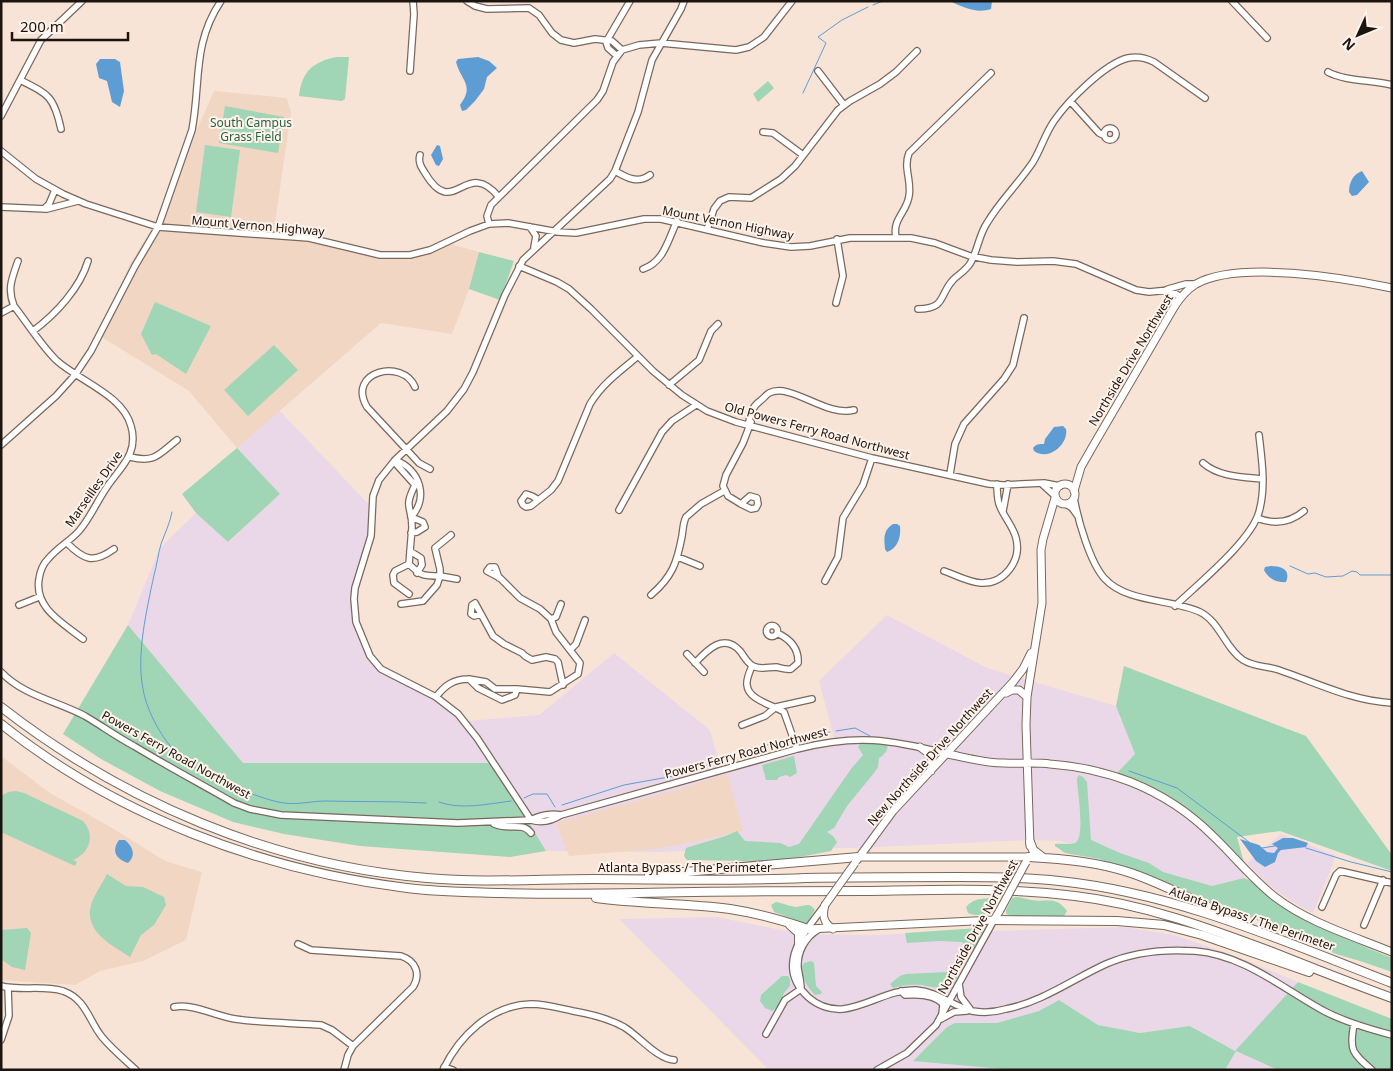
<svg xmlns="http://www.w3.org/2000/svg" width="1393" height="1071" font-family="'Noto Sans',sans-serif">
<rect width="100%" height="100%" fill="#f8e4d6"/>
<path fill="#ead8e8" d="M279,410L375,511V532L358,569L355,633L382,674L436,697L466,721L539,715L614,653L710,730L721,770L835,741L819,681L887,615L987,668L1116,706L1135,754L1118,772L1201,821L1214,832L1244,863L1243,876L1249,883L1240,907L1061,841L1031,840L857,848H761L658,852L546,851L493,763H243L128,625L160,548L196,513L229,542L280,494L237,448Z
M1281,834L1335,855L1333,864L1313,913L1291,901L1269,885L1247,863Z
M717,917L801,934L863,935L1124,927L1174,935L1233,955L1298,982L1236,1051L1278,1070H1225L1235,1051L1191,1026L1140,1033L1116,1030L1098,1025L1059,1000L1039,1011L997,1023H955L947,1027L914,1060L1015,1070H769L619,919Z"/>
<path fill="#f1d6c4" d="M214,91L287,98L291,113L273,236L290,237L353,248L388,259L419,254L447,243L479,252L469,289L452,334L381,323L237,448L189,391L100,336L130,264L155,224Z
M1,756L50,793L114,829L165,861L202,872L186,940L143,961L100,971L75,985L1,980Z
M727,774L743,831L689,843L654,849L569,856L556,823L676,790Z"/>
<path fill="#a0d5b6" d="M336,57H349L345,99L342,101L299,96C302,71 313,62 336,57Z
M768,81L774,88L773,89L758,102L753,94Z
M225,106L284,117L278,153L219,143Z
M205,145L240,150L231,217L196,212Z
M479,252L514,261L500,300L469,289Z
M155,302L211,326L186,374L156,354L152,355L141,334Z
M274,345L298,370L248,416L224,390Z
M237,448L280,494L228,542L196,513L182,494Z
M128,625L243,763H493L546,851L510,857L360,846L284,834L233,822L160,791L101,759L63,734Z
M1124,666L1306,736L1392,855V871L1280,831L1237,837L1244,863L1214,832L1201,821L1118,775V772L1135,754L1116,706Z
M880,743L887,744C889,750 884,755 879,758L878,767L874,773L847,806L834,828L827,832L833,836L837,842L831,851L789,859L746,861L687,860L684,856L686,848C703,842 721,839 737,831L745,841L780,843L789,847L799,844L851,769L863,755L858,747L860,744Z
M794,756L797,773L790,777L786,775L779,777L777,780H766L762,765Z
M1079,775L1083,777L1087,782L1091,840L1120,853L1149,863L1163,872L1212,886L1244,878L1249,880L1287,909L1308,922L1346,936L1363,946L1392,958V972L1360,961L1336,954L1231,909L1206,901L1099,859L1065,853L1055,846V844C1061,843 1070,845 1075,843C1086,838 1077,789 1077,778Z
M16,791L24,793L83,821C95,834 91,853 73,860L77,862L75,866L1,832V796L8,792Z
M107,874L126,886L143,887L164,897L166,905L154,925L141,935L130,957C112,945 84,932 91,905C94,895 102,884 107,874Z
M1016,897C1021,897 1026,899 1031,900C1048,903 1055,895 1067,911L1064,916L1060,917H1015L1006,914V910L1012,898Z
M992,898L996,901C995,914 979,918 968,913L966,907C974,898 981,899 992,898Z
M776,902C783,903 791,907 797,907C805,906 809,902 815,910L807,923H804L774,912L771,905Z
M27,928L31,933L25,970L12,967L1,959V930Z
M979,928L983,931C979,940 977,948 968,953L965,952V945L962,942L939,941L907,943L905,933Z
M811,961L814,963L816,986L822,992L821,994L815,995C807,987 803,979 801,968L804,963Z
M956,968L958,973L956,981L950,988C940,989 932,987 922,985C912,984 903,985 893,988L890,984L900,976L906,974L947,972Z
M782,976H788L790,980V986L784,993L779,1006L772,1011L765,1008L760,1001L761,995Z
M1298,982L1392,1019V1070H1278L1236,1051L1225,1070H1015L913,1061L947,1027L955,1023H997L1039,1011L1059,1000L1098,1025L1140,1033L1190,1026L1235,1051Z"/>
<path fill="#5e9dd4" d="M950,1H992L991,9C977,14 962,7 950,1Z
M478,57L489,61L497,68L487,77L484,89L475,101L466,110L462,111L460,105C475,85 461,81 456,62L458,59Z
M100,59H115L120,62L124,91L120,107L112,102L107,81L99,78L96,64Z
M437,145L440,146L443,159L439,166L436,165L431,155Z
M1362,171L1369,182L1357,195L1352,196L1349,192C1349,183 1353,174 1362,171Z
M1063,426L1066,429C1069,443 1049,462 1034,451L1033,448C1036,444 1039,444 1044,444L1045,439L1054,427Z
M893,524H897L900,526C901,537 898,548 887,552L885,549C884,539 883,530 893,524Z
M1271,566C1282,566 1291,570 1286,582C1276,583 1268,578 1264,570L1265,567Z
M1283,838H1293L1308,843L1306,847L1281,850L1278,853L1275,862L1265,867L1256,861L1240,839L1259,845L1267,852L1274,853L1278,848L1272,844Z
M119,840H125C132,846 137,855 128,863C116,859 111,851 119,840Z"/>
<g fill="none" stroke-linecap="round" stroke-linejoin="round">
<path stroke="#5e9dd4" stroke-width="1" d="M873,5L883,1
M803,93L826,43L818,37L842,20L868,7
M172,512C170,523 165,533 161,544C158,554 157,565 154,575C147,609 136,654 143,689C147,712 162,739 179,756
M1290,566L1308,574L1315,573L1326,577L1343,576L1352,571L1357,572L1360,575H1392
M836,731L855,728L870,736
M797,738L830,732
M182,759C201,774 260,800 284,803C298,805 312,801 326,801C359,802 392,801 426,803
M1129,771L1177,788L1249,842
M524,798L533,794H547L555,807
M439,802C461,810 488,804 511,801
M562,805L624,785L674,776L723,760L741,750L783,742
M1262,848L1275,846
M1306,848L1351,862L1392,872"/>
<g stroke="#79685c" stroke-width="8">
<path id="minor" d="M467,1L475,6L487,9L529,8L539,15L552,33L561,40L574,43L595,39L612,41L622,50
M1232,1L1267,38
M606,42L630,1
M606,42L608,48L617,56
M410,71L414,14L413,1
M818,71L844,105
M1328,72C1344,81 1372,80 1392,85
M20,80C48,94 54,96 61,129
M1071,102L1099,133L1103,135
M1,116L41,40L82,1
M1104 134a6 6 0 1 1 12 0a6 6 0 1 1-12 0Z
M763,132L773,133L803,155
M1,151L36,179L63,194L86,204L158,227L309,238L380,255H410L430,250L470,231L489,224L508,223L558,232L576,233L644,219H661L764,243L791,247L810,246L850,238H911L935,243L970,256L991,260L1017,262L1053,261L1076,264L1136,290L1149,292L1169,290L1181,297
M420,155C418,162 421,167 425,173C454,222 465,156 499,197
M615,171C627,178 638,184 650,175
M1,207L47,209L78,201
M44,209L49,204L55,190
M489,224L487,216L491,205L597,100L603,91L613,62L622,50L639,45L661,43L736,50L749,47L764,37L792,1
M530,227L536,236L534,247
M707,230L714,209L720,201L729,197L751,198L781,179L795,166L838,110L850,101L880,84L896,72L917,51
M896,237C892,219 907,212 909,196C912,181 903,168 909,153L991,73
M18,261C12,278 7,289 14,306C28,324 40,344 56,360C79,381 123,395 131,426C138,450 125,463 112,480C99,496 92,516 79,531C70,541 57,548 48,559C43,564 40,572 39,579C34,608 63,623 83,639
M519,266L557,282L569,289L591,309L653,371L682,395L707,411L736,422L872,458L989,484L1003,485L1044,483L1060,486
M643,269C664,262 668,240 677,221
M1168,289L1186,284H1196
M1166,290L1172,296L1175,306
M836,303L843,276L837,239
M918,309C946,309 939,295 953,280C959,274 967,270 971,262C978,249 979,235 987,223C1000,201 1019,183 1033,162C1041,149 1045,134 1054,121C1068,101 1104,64 1128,58C1138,56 1146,58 1154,62L1205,98
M1,313L14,306
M33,331C56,314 80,288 88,261
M669,385L699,360L711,331L718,324
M415,387C403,358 346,371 367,407L419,463L430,469
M749,425C749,415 752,407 760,401C763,399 766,395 769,393C791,382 825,417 854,410
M1,445L56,396L75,375L91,351L135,266L158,227L192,130C201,82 192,44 221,1
M130,457C155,463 158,455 177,440
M395,460C420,469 429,498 411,517
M395,460L397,465L415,485H418
M1203,463C1219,477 1242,477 1263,479
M950,474L955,444L964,424L1004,379L1013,365L1024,318
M1042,484L1054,495
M750,496L757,498L758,504L756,508L751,509L741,504Z
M1074,498C1078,520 1090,563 1105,579C1127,603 1173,599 1200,612C1220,622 1225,648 1243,660C1254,667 1267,666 1279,670C1317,683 1352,701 1392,703
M537,499L532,496L526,494L521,501L523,505L526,507L531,506L551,490L558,481L590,404C602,384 620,371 637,357
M741,504L728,496L723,486L726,475L743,443L751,422
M1066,504L1072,508L1077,515
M619,510L662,432L672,421L696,405
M1003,511L1008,484
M411,517L423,522L425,527L417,532L411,533
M1257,518C1275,525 1290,523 1304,511
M451,535L435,548L440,569V576L457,579
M67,543C84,560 93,564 114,549
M410,551L421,558L422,565L417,573
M678,557L700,566
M944,571C956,575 968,582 981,583C1004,584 1022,561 1016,538C1013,526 1003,516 999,504C997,497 997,491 997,484
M825,581L838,557L843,518L863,485L872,458
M409,594L394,583L393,575L395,571L409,564
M651,595C672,577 677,563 682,536C683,530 683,523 686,517L701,504L724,491
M401,604L423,601L437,585L440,576C423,576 421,576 409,564C410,552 411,539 412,527C412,505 403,509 415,485
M19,605L39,597
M1175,606C1198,584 1251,541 1259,512C1266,487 1262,461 1259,435
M481,614L474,616L471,614L472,605L475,603L493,636L504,644L522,653L525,656L532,660L546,657L555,659L558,662L563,685
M551,619L556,617L561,604
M766.5 631a5.5 5.5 0 1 1 11 0a5.5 5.5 0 1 1-11 0Z
M570,650L576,644L585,620
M687,654L704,672
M695,663C708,649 724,633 740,651C744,656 747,663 753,666C760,670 768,667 776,667C781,668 786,670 791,669L798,663C799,648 790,639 777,633
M752,666C750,671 746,679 747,685C748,700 773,705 784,712L797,749
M1,672C24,696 57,701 85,716C102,726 117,737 134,746C167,766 201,784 234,803L250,809L281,815L458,823L531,820C541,823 552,821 561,815L797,749C857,734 889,739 948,754
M469,679L486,682L495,689H517
M436,697C445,685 454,679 469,679L478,688L502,700L515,695L517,689L550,692L578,674L580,663L556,632L551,619L540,609L520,598L500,578L487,571L490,567H495L499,578
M742,725L765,716L776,707L812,699
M531,820L477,738L458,714L436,697L381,669L370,656L356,622L354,599L355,588L371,536L373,496L379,480L395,460L447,411L464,389L473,372L505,295L523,260L610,179L615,171L638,112L652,60L681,9L684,1
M531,820C539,815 552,813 561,815
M494,824C509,831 522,821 531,833
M825,905C804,933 774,965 808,997C817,1005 830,1010 843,1009C868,1006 890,989 916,990C939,992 952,1006 972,1011C983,1013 996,1012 1006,1009C1042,1002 1073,979 1106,964C1133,952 1165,949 1195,951C1244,955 1282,988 1324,1011C1345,1022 1369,1029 1392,1035
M1322,907L1336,875L1340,871L1392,883
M1364,925L1383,880
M298,944L311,950L401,956C416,961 421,974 413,987L353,1046L348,1055L344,1070
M959,984L961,997L970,1009
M1,986C21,991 43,985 63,991C86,999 89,1021 102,1037C112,1049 124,1059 136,1070
M801,989C801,981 799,975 798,968C797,952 805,937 819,929
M901,991L905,995C918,994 934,994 943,1004L942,1014
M174,1007C191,1003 216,1016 235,1019C263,1023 292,1023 321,1025L332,1030L353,1046
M941,1019L954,1012L967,1011
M1354,1024C1349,1050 1352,1053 1372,1070
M766,1034L785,1000L801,989
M1,1040L9,1016L8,988
M444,1067L453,1070
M443,1070C459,1036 491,1005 531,1004C545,1004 559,1008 573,1011C590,1014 608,1018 624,1027C639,1036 657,1059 674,1060
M877,1070L907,1053L936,1025L994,920"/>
</g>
<g stroke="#79685c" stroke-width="9">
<path id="major" d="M1055 494a10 10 0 1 1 20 0a10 10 0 1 1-20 0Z
M1074,491L1081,467L1093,446L1173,309C1179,299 1186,290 1196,284C1239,260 1344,278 1392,288
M1006,693L1012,690H1019L1027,697
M920,747L932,756L931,771
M948,754C967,758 985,763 1004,763C1019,764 1035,762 1050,764C1077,766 1105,772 1131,782C1161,794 1190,813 1213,836C1234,856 1252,879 1275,897C1309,923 1353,936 1392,952
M1030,846L1026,725L1027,697L1042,603L1041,550L1043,539L1055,498
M859,857H1029
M857,860L893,811L1013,682L1023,669L1031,653
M825,905C822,915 823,923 833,929
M808,929L994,920L1000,910"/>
</g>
<g stroke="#79685c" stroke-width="10">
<path id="highway" d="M1,707C123,802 272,865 427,878C483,883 539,879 594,879C664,880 735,881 805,878C856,877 906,877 958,877C992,877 1025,877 1059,881C1176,893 1283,941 1392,983
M1,724C117,816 261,870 407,888C438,892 470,892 501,893C547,894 593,894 639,893C714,891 789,891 864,891C935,890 1005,887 1075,896C1143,904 1206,927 1270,951C1310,967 1351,983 1392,998
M1030,842L1033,850L1042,857
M1029,857C1064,859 1098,862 1131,873C1163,884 1193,900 1223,914
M649,875L859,857
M596,898C640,904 685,903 730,909C756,913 782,920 808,929
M994,920L1117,921L1164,925L1202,935L1309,972
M790,925L799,933V942"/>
</g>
<use href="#minor" stroke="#fff" stroke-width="5.5"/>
<use href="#major" stroke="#fff" stroke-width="7"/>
<use href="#highway" stroke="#fff" stroke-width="8"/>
<g stroke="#79685c" stroke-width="9" stroke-linecap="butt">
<path id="major-bridge" d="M825,905L855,863
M1000,910L1026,862"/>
</g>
<use href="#major-bridge" stroke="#fff" stroke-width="7"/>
</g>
<g text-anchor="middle" stroke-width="4" stroke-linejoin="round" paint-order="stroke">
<g font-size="12" fill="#276345" stroke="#fff3eb">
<text x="251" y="127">South Campus<tspan x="251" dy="14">Grass Field</tspan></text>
</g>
<g font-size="12" fill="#1b140f" stroke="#fff3eb">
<text transform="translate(728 223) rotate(11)" y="4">Mount Vernon Highway</text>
<text transform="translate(258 226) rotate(5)" y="4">Mount Vernon Highway</text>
<text transform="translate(1131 360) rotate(-59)" y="4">Northside Drive Northwest</text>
<text transform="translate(817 431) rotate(15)" y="4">Old Powers Ferry Road Northwest</text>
<text transform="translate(94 489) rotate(-55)" y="4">Marseilles Drive</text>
<text transform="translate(746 753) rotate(-15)" y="4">Powers Ferry Road Northwest</text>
<text transform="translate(176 755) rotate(29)" y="4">Powers Ferry Road Northwest</text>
<text transform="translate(930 757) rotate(-48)" y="4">New Northside Drive Northwest</text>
<text x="685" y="872">Atlanta Bypass / The Perimeter</text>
<text transform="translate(1252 919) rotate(19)" y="4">Atlanta Bypass / The Perimeter</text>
<text transform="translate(978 927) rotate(-61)" y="4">Northside Drive Northwest</text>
</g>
</g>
<rect width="1393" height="1071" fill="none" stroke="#1b140f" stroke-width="5"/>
<g transform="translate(1358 35) rotate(226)" stroke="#fff3eb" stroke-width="4" paint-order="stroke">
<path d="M0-4L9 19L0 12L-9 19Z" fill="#1b140f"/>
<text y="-8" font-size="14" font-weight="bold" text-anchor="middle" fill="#1b140f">N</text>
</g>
<path d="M12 32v8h116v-8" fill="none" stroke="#1b140f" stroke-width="2.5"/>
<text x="20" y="32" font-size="15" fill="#1b140f" stroke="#fff3eb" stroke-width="4" paint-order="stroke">200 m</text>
</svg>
